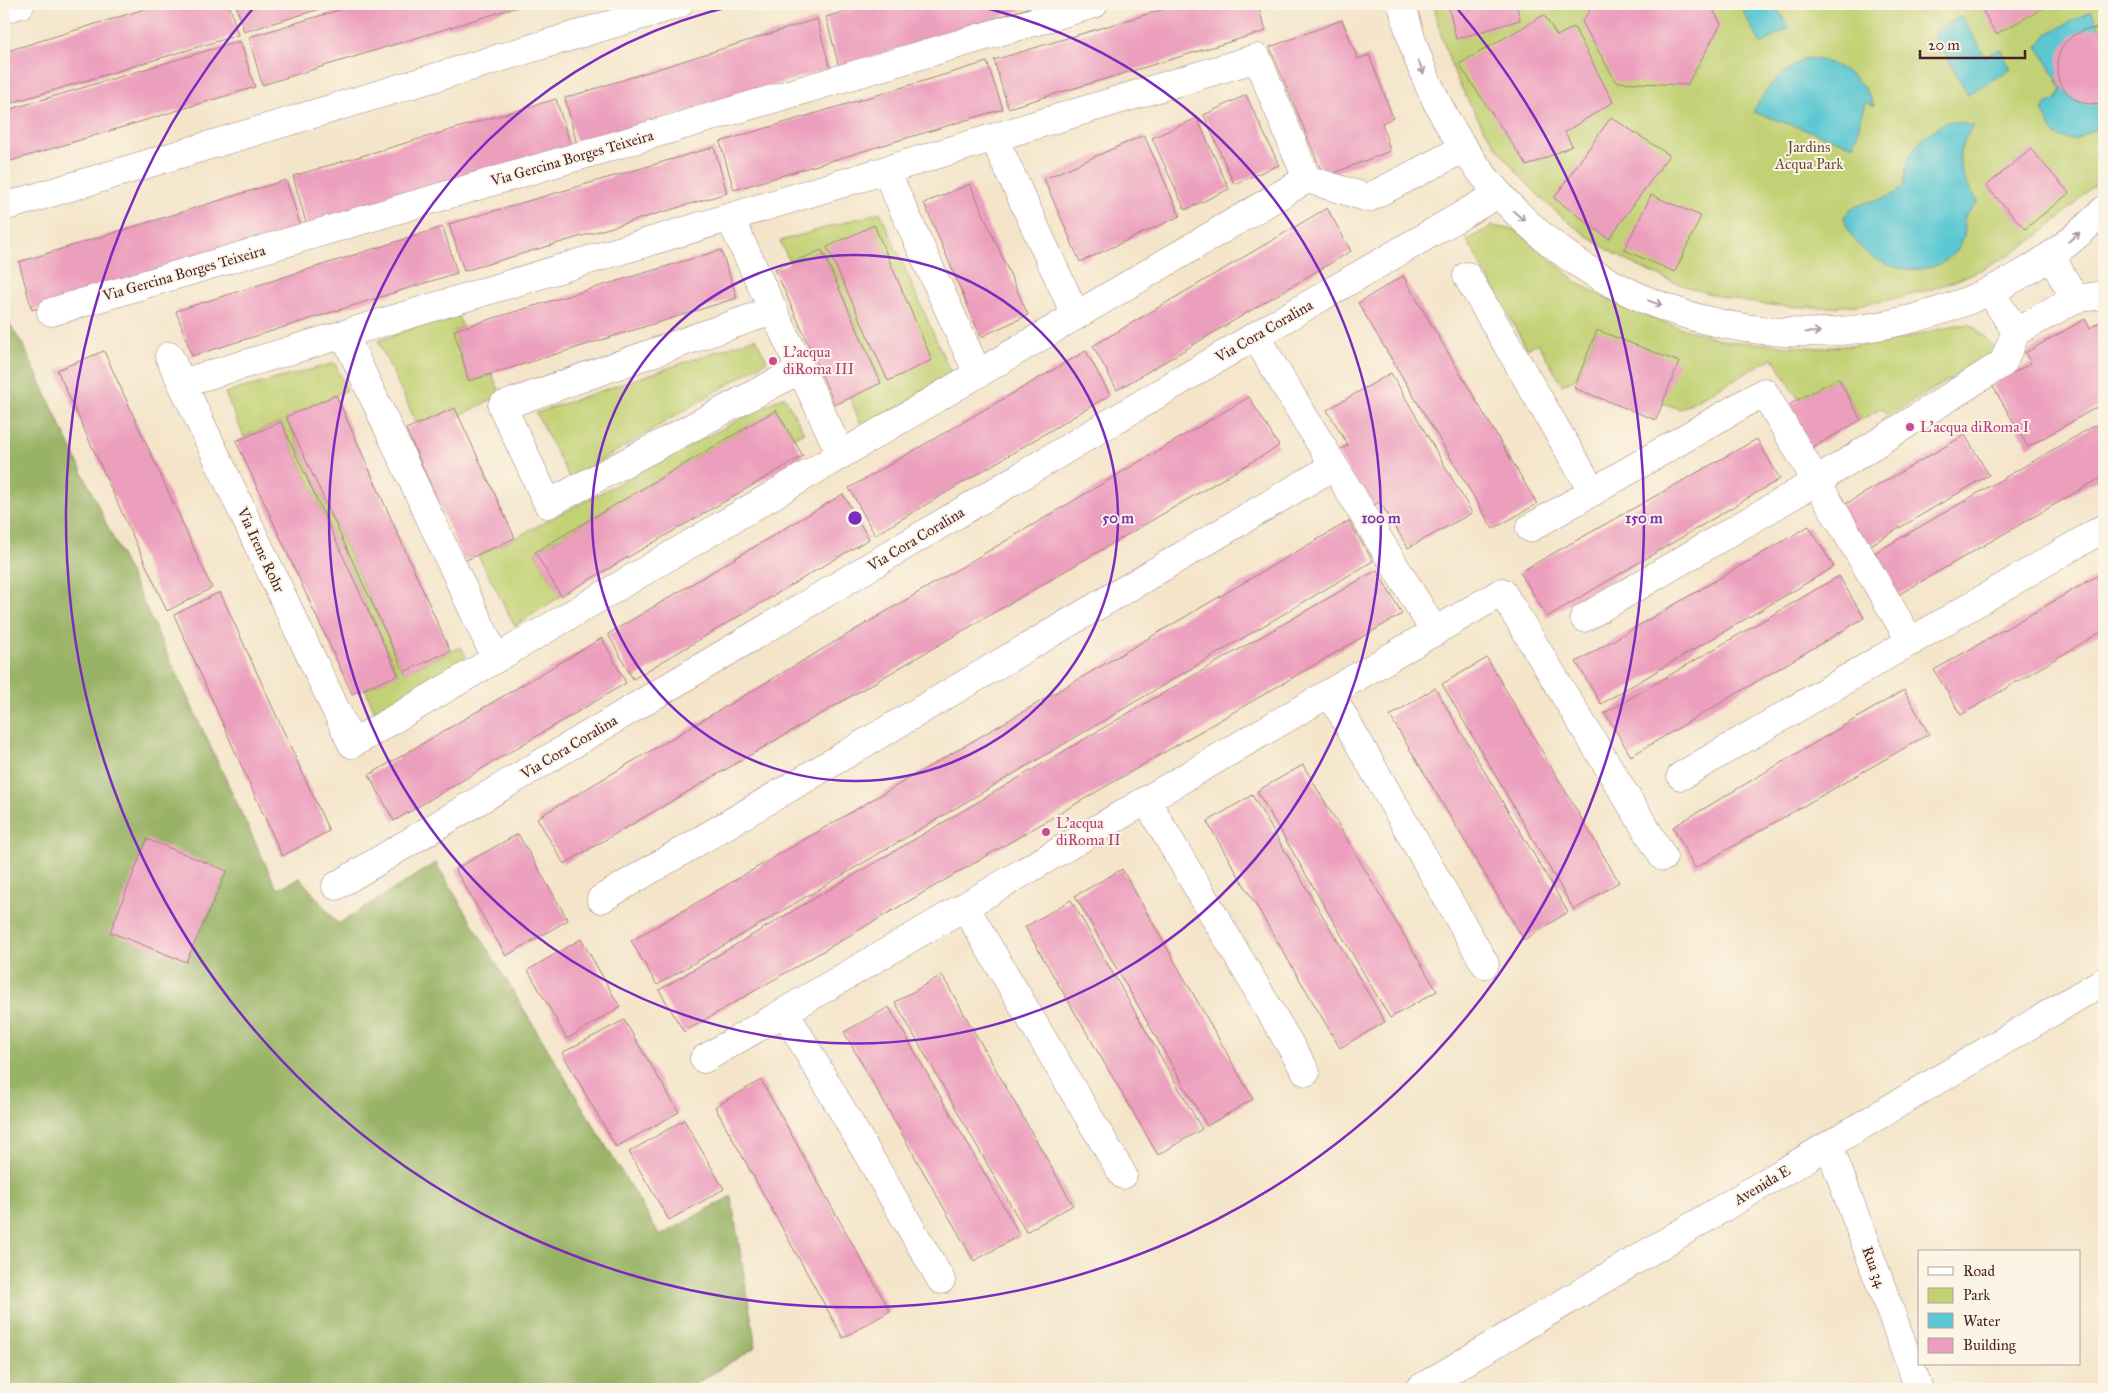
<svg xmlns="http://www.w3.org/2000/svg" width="2108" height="1393" font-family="'IM FELL Great Primer',serif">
<rect width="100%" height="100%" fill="#fcf5e5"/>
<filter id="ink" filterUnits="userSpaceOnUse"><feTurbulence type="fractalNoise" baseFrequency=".02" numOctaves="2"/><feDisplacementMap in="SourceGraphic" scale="10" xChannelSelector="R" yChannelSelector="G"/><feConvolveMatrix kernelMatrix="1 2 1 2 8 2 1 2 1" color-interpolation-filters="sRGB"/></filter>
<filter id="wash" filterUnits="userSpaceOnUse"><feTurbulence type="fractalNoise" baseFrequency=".0096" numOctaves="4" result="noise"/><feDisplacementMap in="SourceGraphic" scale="20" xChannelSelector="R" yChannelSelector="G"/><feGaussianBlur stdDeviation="1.12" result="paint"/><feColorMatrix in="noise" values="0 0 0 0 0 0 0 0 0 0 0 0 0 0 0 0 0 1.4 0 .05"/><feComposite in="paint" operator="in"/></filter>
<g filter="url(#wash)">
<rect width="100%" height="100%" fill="#f4e5ca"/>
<path fill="#c2d174" stroke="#867850" d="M1434,4H2104V174C2078,202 2050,229 2017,250C1857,348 1647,318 1522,178C1479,130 1445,68 1434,4Z
M880,212L953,378L862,427L850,398L881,382L822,250L790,263L780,241Z
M1492,226L1517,230L1578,283L1625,308L1678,327L1727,341L1821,348L1870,344L1905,338L1956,325H1972L1999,351L1888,416L1882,408L1861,420L1838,378L1799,400L1773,358L1680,409L1662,403L1597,330L1578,377L1562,385L1538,343L1527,349L1467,240Z
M456,312L463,327L454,330L469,381L492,374L501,395L459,416L455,408L417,424L378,341Z
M756,338L767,361L570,479L536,413Z
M335,363L347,390L286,418L404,672L461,647L466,657L377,716L365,689L398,674L281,422L244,437L225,393Z
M784,396L804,432L793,438L776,410L535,552L561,596L515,626L478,555L515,538Z"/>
<path fill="#99b366" stroke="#726948" d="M4,315L24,347L277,889L300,878L338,924L436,863L660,1236L731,1196L756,1347L687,1389H543L541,1386L535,1389H4Z"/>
<path fill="#5ac7d2" stroke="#52737e" d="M1739,4H1775L1789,28L1761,44Z
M2091,11L2104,35V124L2075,140L2055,136L2043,112L2046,104L2057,99L2062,89L2038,46L2047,34Z
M1962,16L1985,56L2000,49L2011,69L1968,94L1933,33Z
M1808,58C1837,61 1862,78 1874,105L1865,102L1854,146L1753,112C1769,85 1779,72 1808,58Z
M1949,121L1974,126C1950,155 1960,174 1978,202L1964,217C1964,222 1966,230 1964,236C1945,292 1854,272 1844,216C1862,196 1889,204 1902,187C1905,182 1904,173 1906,168C1913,143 1927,133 1949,121Z"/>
<g id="blocks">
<path fill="#ec9ebd" d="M161,4H229L238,35L4,105V52Z
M236,4H336L244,32Z
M359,4H527L262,85L249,37Z
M870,4H1040L839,67L826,17Z
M1181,4H1257L1266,31L1008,108L994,60Z
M1448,4H1516L1520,20L1456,39Z
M1594,4H1710L1721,24L1687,85L1616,82L1582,22Z
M1979,4H2051L1996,34Z
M1544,15L1557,36L1574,27L1613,102L1565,132L1572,146L1527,166L1459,64Z
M817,19L830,68L577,145L565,98Z
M1342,20L1358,59L1369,55L1382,88L1393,118L1382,123L1390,151L1324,177L1270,47Z
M2096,28L2104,30V103L2088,104L2076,100L2066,92L2059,82L2057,69L2058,57L2063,45L2072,36L2084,30Z
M240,41L255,87L4,163V111Z
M987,62L1003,109L734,190L720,142Z
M1246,95L1279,165L1234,184L1204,115Z
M556,99L571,147L307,226L293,176Z
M1611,117L1669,155L1609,239L1554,198Z
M1197,118L1229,189L1185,210L1152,138Z
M1144,135L1180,216L1080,262L1044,179Z
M714,147L727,193L464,271L449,224Z
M2031,149L2069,193L2025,229L1986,186Z
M286,180L301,228L32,310L19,262Z
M970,184L1028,315L981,337L924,203Z
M1651,195L1701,216L1675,272L1624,250Z
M1327,208L1351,251L1117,390L1093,346Z
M874,225L932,360L888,381L827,247Z
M443,227L457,273L192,356L176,311Z
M721,250L737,298L469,381L454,330Z
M822,250L881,383L835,405L775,269Z
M1403,276L1537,504L1493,529L1358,303Z
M2085,319L2090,328L2104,319V403L2028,447L1992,385L2031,363L2025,353Z
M1597,330L1679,362L1656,420L1574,388Z
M104,351L212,588L167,611L57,370Z
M1086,351L1110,395L875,535L849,488Z
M1391,373L1472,513L1408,548L1380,502L1370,507L1337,451L1348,445L1327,410Z
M1838,378L1861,420L1808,450L1783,408Z
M336,395L450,651L404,672L286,417Z
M1249,397L1279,446L564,864L537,818Z
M455,408L515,538L464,561L406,429Z
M776,410L803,456L561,596L535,552Z
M281,422L398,675L352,694L236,441Z
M2099,423L2104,432V476L1891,599L1866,558Z
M1965,435L1989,475L1862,550L1837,509Z
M1757,439L1780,479L1547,617L1520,572Z
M843,494L869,539L633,679L608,634Z
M1349,521L1373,561L657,985L631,941Z
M1809,526L1834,567L1601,704L1576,662Z
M1377,570L1402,614L684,1032L659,990L1132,711Z
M2104,572V630L1961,715L1934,670Z
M1839,576L1864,618L1631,756L1605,713Z
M220,592L329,831L282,856L174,615Z
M602,638L626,683L394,821L369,775Z
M1487,658L1619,882L1574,910L1442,684Z
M1435,688L1568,912L1524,940L1390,716Z
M1904,690L1929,734L1695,868L1673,827Z
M1303,765L1437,991L1390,1018L1257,791Z
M1252,795L1385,1022L1340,1048L1207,822Z
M518,834L568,920L506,956L455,869Z
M147,839L227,871L186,962L110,932Z
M1122,869L1253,1099L1207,1126L1075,896Z
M1071,900L1202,1129L1158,1155L1025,927Z
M581,939L620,1007L567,1039L528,970Z
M942,975L1073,1205L1026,1232L895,1002Z
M889,1007L1020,1235L974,1261L844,1032Z
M624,1020L679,1112L616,1147L562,1053Z
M761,1080L890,1311L843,1338L715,1107Z
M684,1120L724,1189L669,1220L629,1152Z"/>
</g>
</g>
<g filter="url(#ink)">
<use href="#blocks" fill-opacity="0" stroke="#9f827a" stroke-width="1"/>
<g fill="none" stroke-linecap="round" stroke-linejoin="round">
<g stroke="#9f827a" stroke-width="29">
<path id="minor" d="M1402,4C1455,237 1683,380 1915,318C1987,299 2052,263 2104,210
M4,9L21,4
M994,138L1076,316
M886,171L978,374
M4,207L679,4
M730,218L841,455
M2051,256L2075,299
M1467,276L1593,492
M774,310L502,406L548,504L801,369
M51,312L1094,4
M2016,332L2075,299L2104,295
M344,334L496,659
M1255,336L1435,632
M169,356L352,744L1307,179L1368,198L1463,149
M182,383L1257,58L1307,179
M1530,528L1764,392L1911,642
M1584,618L1817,481L2003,363L2016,332L1990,291
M1330,693L1485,964
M1681,776L2104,528
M1146,800L1306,1072
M336,886L1255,336L1498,194
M601,899L1334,466
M965,907L1123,1175
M785,1012L941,1280
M704,1059L1502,592L1663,857
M1829,1145L1919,1389
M1419,1389L2104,981"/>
</g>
<use href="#minor" stroke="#fff" stroke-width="28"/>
</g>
<defs><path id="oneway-shaft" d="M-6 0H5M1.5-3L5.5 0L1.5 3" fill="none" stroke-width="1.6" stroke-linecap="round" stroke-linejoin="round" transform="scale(1.25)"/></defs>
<g stroke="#ae9aa0">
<use href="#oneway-shaft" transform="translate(1421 67) rotate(68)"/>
<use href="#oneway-shaft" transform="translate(1519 216) rotate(42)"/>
<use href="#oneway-shaft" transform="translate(2074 237) rotate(-39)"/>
<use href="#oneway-shaft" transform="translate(1655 303) rotate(20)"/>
<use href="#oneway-shaft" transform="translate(1813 332) rotate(-1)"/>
</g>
</g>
<g fill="none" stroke="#7b2cbf" stroke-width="2.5">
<circle cx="855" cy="518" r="263"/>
<path d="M969 4A526 526 0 1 1 741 4"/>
<path d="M1455 6A789 789 0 1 1 255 6"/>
</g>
<g fill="#d1479c" stroke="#fcf5e5" stroke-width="2">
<circle cx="773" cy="361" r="5"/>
<circle cx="1910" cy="427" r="5"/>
<circle cx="1046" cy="832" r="5"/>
</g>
<g text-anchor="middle" stroke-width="4" stroke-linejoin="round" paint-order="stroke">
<g font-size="15" fill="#684c3d" stroke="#fcf5e5">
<text x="1809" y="152">Jardins<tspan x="1809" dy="17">Acqua Park</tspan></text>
</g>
<g font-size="15" fill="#4a1f2b" stroke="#fcf5e5">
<text transform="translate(572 158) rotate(-16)" y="5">Via Gercina Borges Teixeira</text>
<text transform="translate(184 273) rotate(-16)" y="5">Via Gercina Borges Teixeira</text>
<text transform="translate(1264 331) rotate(-30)" y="5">Via Cora Coralina</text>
<text transform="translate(916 539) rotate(-31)" y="5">Via Cora Coralina</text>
<text transform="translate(261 550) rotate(65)" y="5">Via Irene Rohr</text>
<text transform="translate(569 747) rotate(-31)" y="5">Via Cora Coralina</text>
<text transform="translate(1762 1185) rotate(-31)" y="5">Avenida E</text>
<text transform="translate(1874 1267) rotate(70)" y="5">Rua 34</text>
</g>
<g font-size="15" fill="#b23c85" stroke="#fcf5e5" text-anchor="start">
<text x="783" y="357">L'acqua<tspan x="783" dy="17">diRoma III</tspan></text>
<text x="1920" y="432">L'acqua diRoma I</text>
<text x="1056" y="828">L'acqua<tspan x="1056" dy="17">diRoma II</tspan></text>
</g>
</g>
<circle cx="855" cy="518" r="8" fill="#7b2cbf" stroke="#fcf5e5" stroke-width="2.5"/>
<g font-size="15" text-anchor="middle" font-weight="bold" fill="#7b2cbf" stroke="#fcf5e5" stroke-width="4" stroke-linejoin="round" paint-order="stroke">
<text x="1118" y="523">50 m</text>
<text x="1381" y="523">100 m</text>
<text x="1644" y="523">150 m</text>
</g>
<rect width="2108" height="1393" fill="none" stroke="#fcf5e5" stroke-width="20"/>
<rect x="1918" y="1250" width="162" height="115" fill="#fcf5e5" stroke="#b59f9b"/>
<rect x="1928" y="1267" width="25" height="8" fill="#ffffff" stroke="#b59f9b"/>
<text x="1963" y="1276" font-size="15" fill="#4a1f2b">Road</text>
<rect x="1928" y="1288" width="25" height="15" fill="#c2d174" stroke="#b59f9b"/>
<text x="1963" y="1300" font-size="15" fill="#4a1f2b">Park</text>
<rect x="1928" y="1313" width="25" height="15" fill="#5ac7d2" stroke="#b59f9b"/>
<text x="1963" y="1326" font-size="15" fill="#4a1f2b">Water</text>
<rect x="1928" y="1338" width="25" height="15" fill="#ec9ebd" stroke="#b59f9b"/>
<text x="1963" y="1350" font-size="15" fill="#4a1f2b">Building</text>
<path d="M1920 50v8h105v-8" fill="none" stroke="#4a1f2b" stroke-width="2.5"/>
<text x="1928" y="50" font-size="15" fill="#4a1f2b" stroke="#fcf5e5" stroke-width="4" paint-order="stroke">20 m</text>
</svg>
